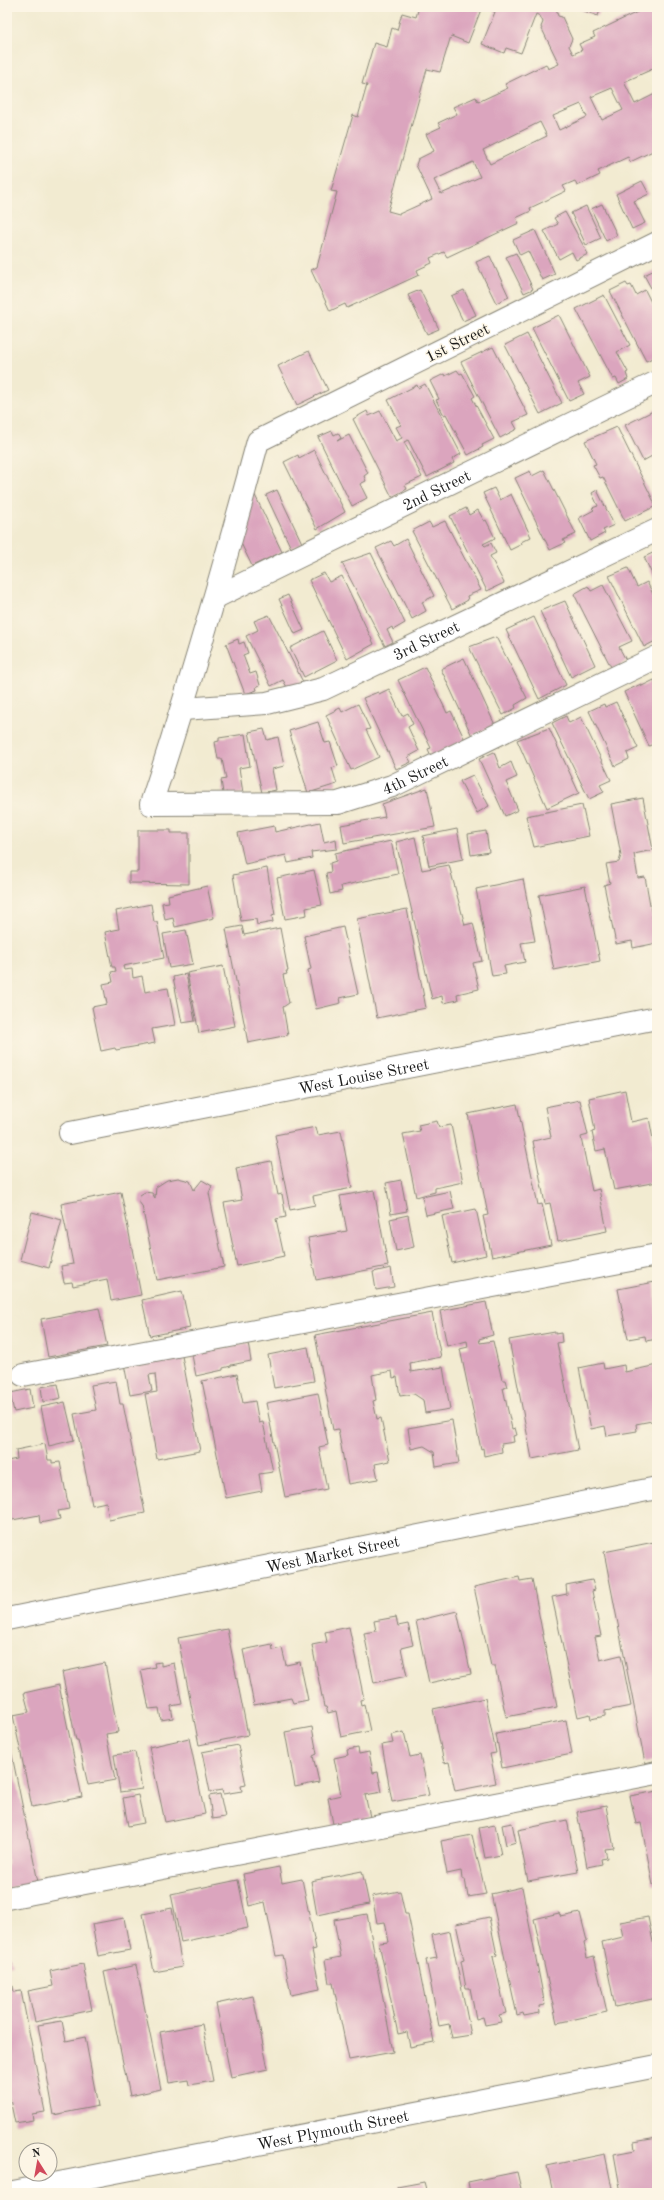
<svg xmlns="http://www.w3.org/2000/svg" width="664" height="2200" font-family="'Old Standard TT',serif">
<rect width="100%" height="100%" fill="#fcf5e5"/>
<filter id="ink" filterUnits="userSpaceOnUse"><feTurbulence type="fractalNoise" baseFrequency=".025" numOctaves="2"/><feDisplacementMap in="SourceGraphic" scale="8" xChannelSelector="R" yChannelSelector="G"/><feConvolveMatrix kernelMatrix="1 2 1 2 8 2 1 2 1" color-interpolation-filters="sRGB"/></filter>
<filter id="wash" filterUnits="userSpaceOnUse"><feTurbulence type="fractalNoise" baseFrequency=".012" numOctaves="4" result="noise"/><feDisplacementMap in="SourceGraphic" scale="16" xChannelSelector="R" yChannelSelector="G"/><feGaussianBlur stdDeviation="0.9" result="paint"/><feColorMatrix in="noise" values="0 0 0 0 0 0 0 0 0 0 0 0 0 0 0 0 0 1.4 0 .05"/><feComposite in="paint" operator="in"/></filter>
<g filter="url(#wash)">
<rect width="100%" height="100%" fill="#f2ebd1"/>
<g id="blocks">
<path fill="#dba5be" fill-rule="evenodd" d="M419,7H482L468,43L451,36L440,72L427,69L388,211L399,214L432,199L416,165L418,159L434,151L426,134L441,127L438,123L457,114L453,107L476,97L478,102L508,88L505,84L546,64L548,69L559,64L541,27L543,22L540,16L536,14L521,53L506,48L504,53L482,44L495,12L484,7H556L558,16L562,17L572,39L569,46L573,54L582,50L579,44L595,37L593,33L648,7H657V67L624,82L635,104L657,93V149L630,162L628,157L598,171L600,175L577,186L575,181L563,186L566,191L530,208L531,211L516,218L519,223L447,257L444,252L430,258L432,263L417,270L419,275L347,308L345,304L330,311L311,270L317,267L337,192L331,191L353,115L358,117L367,85L362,84L374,43L387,47L392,28L397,30L402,13L416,17ZM612,88L623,110L602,120L591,97ZM581,104L587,117L559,130L553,116ZM540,122L547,136L490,164L483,150ZM473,162L480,177L441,194L434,180Z
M573,7H601L598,16Z
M642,181L649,194L634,201L645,223L632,229L616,194Z
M602,204L617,235L606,241L591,209Z
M586,206L601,238L586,245L571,213Z
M565,212L588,254L576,260L572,252L559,259L544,231L558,224L554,218Z
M535,230L555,274L542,280L528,251L520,255L513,240Z
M516,253L533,289L524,293L506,257Z
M490,256L509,297L496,303L476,262Z
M657,269V299L644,275Z
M626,283L628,286L631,285L636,295L645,290L657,314V356L646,361L610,291Z
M420,290L439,329L427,334L408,295Z
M464,290L476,315L463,321L451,296Z
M604,295L630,345L617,352L628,372L626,373L628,379L619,384L616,378L613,379L576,309Z
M559,315L590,377L578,383L584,394L569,401L532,328Z
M527,334L562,403L540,414L505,345Z
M493,347L528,415L513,422L517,429L500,438L461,362Z
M309,351L328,390L297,405L278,366Z
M457,370L460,374L462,373L475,396L472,398L494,439L482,445L483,447L468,455L446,414L444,415L436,400L439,399L430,381L444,374L445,376Z
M425,384L461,454L452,459L454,463L427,477L408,440L404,442L422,477L405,485L407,489L392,497L353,419L367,411L369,416L380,411L396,441L402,438L396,427L401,425L388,400L417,385L418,388Z
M657,409V466L652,456L643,461L625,425Z
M617,427L656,506L625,521L603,477L600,478L593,465L596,464L585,441Z
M332,431L334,435L338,433L341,438L337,441L349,435L368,473L364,476L366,481L360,484L367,498L352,506L318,437Z
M314,450L345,512L317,529L284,462L298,455L299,458Z
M544,470L576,534L563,540L565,543L550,550L515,478L530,471L532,476Z
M494,488L500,500L511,494L531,537L521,542L522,544L510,550L483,493Z
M277,490L302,543L291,548L266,495Z
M597,490L614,525L603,530L605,533L590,541L579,518L594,510L592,508L598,506L592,493Z
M253,491L282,552L252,566L239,539Z
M466,508L469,515L478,510L484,521L486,520L495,538L483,544L485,546L491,543L496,553L490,556L504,583L487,591L450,516Z
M445,521L481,590L467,596L468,600L452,609L412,531L429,522L432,527Z
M406,539L434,596L422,602L426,611L412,619L376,548L391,541L394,546Z
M657,551V585L644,557Z
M371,553L405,623L393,630L392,627L387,630L393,642L385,646L342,563Z
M628,568L637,587L647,582L657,602V640L644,647L609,576Z
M324,573L329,582L342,576L374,644L347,659L309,580Z
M603,585L632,641L619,647L627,662L612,669L574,594L588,586L591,591Z
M288,595L304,630L295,634L279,599Z
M565,601L595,665L571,677L540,611Z
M269,615L303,682L288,689L283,680L271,686L246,636L258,630L254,621Z
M534,617L566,685L539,699L506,630Z
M323,631L337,660L304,677L290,648Z
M496,637L527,698L515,705L516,708L503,715L469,647Z
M238,639L239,644L244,642L248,653L243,655L250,674L256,672L260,685L256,687L257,690L245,694L226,644Z
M464,658L495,725L472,736L441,669Z
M425,667L447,713L451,711L465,740L431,756L428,749L431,748L398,680Z
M654,680L657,686V742L649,746L624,692L641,684L642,686Z
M389,689L402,716L408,713L413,724L408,727L419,751L408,757L411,762L396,769L363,698L378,692L379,694Z
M616,702L638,748L627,753L629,759L615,766L589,711L604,704L605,707Z
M358,704L370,729L366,730L379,757L351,770L326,715L340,708L342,712Z
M566,716L569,723L581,717L611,780L600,785L604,792L589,799L552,723Z
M318,722L325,743L330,742L338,766L332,768L337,784L308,793L289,731Z
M549,728L579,793L547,808L517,740Z
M264,729L267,740L278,737L284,766L272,769L276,790L262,793L249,732Z
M245,734L250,766L239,768L243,793L228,795L227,792L223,793L221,780L226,779L222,759H218L215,742L219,741V738Z
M494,752L500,768L511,762L517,777L506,782L518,810L505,816L479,759Z
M473,775L489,806L477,813L460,781Z
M427,788L435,827L344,843L341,825L385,817L382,804Z
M643,798L653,850L634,854L638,878L645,877L657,943L633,948L632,941L616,944L604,885L610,883L606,864L619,862L621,855L611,804Z
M582,805L589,836L534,847L526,816Z
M320,822L324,842L336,839L337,849L311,852L312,858L288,863L286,855L245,864L238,833L274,826L275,832Z
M457,829L463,859L429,866L423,836Z
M138,830H171V833H189V884L129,883V872H138Z
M486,831L489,852L471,855L468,834Z
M415,837L422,870L449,865L465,925L473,923L482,961L473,963L479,989L457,994L458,1000L443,1003L442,996L432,999L396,842Z
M391,841L398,874L341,886L342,891L330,894L326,873L331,872L330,863L336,861L335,853Z
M267,868L275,915L272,916L273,922L257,925L256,919L241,921L233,875Z
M314,870L322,905L306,908L307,915L285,919L277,878Z
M523,879L535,941L521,943L525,962L504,966L506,974L492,976L476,889Z
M207,886L214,918L175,927L173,918L165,920L162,903L169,902L168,895Z
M585,886L600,961L554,970L539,895Z
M151,904L154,922H157L164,958L123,966L124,970L132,969L133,978L142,976L145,992L168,988L175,1025L152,1029L155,1043L116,1050L115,1048L101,1051L92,1007L107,1004L103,984L113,982L111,972L116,971L115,967H112L105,932L119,929L116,911Z
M407,909L426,1008L377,1018L357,919Z
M242,926L244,935L280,928L288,971H286L287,974L283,975L289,1003L283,1007L288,1035L248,1043L226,929Z
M343,927L358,994L340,998L341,1003L316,1009L308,970L311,969L304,936Z
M186,930L193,964L169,968L163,934Z
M223,966L235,1026L199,1033L187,973Z
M186,974L195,1021L182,1023L173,977Z
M625,1090L631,1122L649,1118L657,1160V1182L614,1190L605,1149L596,1151L592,1132L595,1131L589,1098Z
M580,1100L588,1135L581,1137L592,1191L599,1189L607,1231L558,1241L550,1203L545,1204L533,1141L551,1137L545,1107Z
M517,1104L538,1205L542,1204L551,1245L492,1257L483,1216L488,1215L468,1114Z
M437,1121L439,1127L451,1125L463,1182L435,1188V1192L416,1197L403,1134L420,1131L418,1125Z
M316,1127L318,1135L341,1131L352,1188L313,1196L315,1205L290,1210L275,1135Z
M271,1161L278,1195L282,1194L286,1217L276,1219L284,1256L237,1266L224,1203L242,1200L236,1168Z
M178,1178L190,1181L194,1190L202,1180L212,1186L209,1193L224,1267L157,1280L142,1206L139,1202L140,1195L145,1192L152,1193L155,1198L156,1187L167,1180Z
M401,1180L407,1211L391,1214L386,1183Z
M374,1190L388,1266L316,1280L308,1238L347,1231L340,1196Z
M450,1191L454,1209L426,1215L422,1197Z
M121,1192L141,1295L111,1301L107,1279L73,1286L72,1282L64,1283L61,1266L73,1264L61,1204Z
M476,1209L486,1255L452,1263L442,1216Z
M32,1212L62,1220L49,1268L20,1260Z
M408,1215L414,1247L396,1251L390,1219Z
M391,1268L394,1287L376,1290L373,1272Z
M655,1282L657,1339L646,1341L645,1336L628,1339L618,1289Z
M182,1291L190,1328L150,1336L142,1300Z
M486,1302L493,1335L479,1339L480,1343L493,1341L502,1380H505L507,1387L503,1388L512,1429L515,1428L517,1435L513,1436L514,1442L501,1444L502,1452L484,1456L483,1448L481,1449L460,1349L468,1347L467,1341L447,1346L440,1311Z
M99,1308L107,1346L48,1357L41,1319Z
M432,1313L441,1357L410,1363L411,1372L443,1367L450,1409L425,1413L423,1400L414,1394L400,1396L397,1377L393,1378L392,1371L372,1375L376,1400L373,1401L377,1419L381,1418L390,1461L375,1464L378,1479L348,1484L338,1429L333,1430L315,1335Z
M555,1332V1334L561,1333L562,1342L557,1343L578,1450L532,1459L509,1340Z
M248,1343L251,1361L231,1365V1366L223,1368V1370L196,1376L192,1355Z
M308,1347L314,1381L274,1388L268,1355Z
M182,1356L200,1451L157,1459L145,1394L157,1392L155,1374L149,1375L152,1391L130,1395L124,1364L143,1363Z
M603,1363L604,1369L624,1365L625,1372L657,1365V1420L636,1424L637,1431L607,1436L605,1426L591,1429L579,1368Z
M237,1374L243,1403L255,1401L259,1423L263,1422L273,1472L259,1474L262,1491L226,1498L202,1381Z
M116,1381L120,1404H123L145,1513L109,1520L106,1502L92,1505L74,1414L96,1410L91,1385Z
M58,1384L61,1398L43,1402L41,1387Z
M30,1389L33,1408L14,1412L10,1393Z
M318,1393L328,1445L319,1447L327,1489L285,1497L266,1403Z
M65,1402L74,1440L49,1446L41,1407Z
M452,1420L459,1463L436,1467L434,1452L424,1446L411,1449L408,1428Z
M45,1444L48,1460H52V1463L60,1462L69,1509L58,1511L60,1519L40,1523L39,1515L7,1521V1461L17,1459L16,1450Z
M654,1542L657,1558V1760L645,1763L604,1552Z
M519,1577L520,1581L532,1579L557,1707L506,1717L495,1666H491L474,1587Z
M592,1580L595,1590L592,1591L601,1636L595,1637L600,1660L621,1655L631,1706L605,1711V1716L591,1719L590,1714L578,1717L552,1597L567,1594L566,1585Z
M457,1611L471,1674L429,1683L416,1621Z
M396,1617L398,1626L408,1624L413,1645L401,1648L407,1676L374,1683L364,1633L376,1631L374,1621Z
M349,1627L364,1699L360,1700L361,1705L364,1704L370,1731L341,1737L336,1711L328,1713L326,1707H324L312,1645L327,1642L325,1632Z
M227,1629L248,1735L199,1745L178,1638Z
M272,1644L273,1650L282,1648L286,1665L300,1662L308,1700L293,1703L291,1698L254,1705L243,1650Z
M161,1662V1666L174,1663L182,1704L171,1706L173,1718L161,1720L159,1708L149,1709L141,1670L155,1667L154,1663Z
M105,1663L118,1732L106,1734L115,1780L88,1785L78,1740H76L62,1672Z
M59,1685L82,1797L32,1807L13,1715L29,1712L24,1693Z
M485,1698L496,1753L490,1754L496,1783L455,1791L449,1762L444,1763L433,1709Z
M566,1720L572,1754L502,1768L496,1734Z
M312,1727L317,1754L313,1756L319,1782L295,1787L285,1732Z
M7,1731L38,1882L7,1888Z
M404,1732L410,1757L420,1755L429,1795L392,1802L382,1745L393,1743L391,1735Z
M189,1738L205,1814L165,1822L149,1747Z
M238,1745L246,1785L241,1786L242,1791L223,1794L222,1790L210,1792L202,1752Z
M358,1748L359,1754L369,1752L373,1773L378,1772L382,1792L365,1795L370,1817L365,1818L366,1823L334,1829L328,1798L341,1795L334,1758L348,1755L347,1750Z
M135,1752L142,1789L120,1792L114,1755Z
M657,1791V1885H653L641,1823L636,1824L630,1796Z
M220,1794L225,1817L212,1819L209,1796Z
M138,1795L144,1823L128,1826L123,1798Z
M606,1806L614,1848L605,1849L607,1858L601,1859L602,1864L587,1867L577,1812Z
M567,1820L578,1872L528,1881L518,1830Z
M512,1823L516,1842L506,1845L502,1825Z
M495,1825L501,1855L485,1858L479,1828Z
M472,1835L486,1894L468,1897L465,1879H462L461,1871L447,1874L441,1841Z
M279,1867L282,1883L302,1879L316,1949L312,1950L320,1989L291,1995L283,1955L276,1956L265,1902L249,1906L243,1874Z
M362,1871L369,1904L317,1915L311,1881Z
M238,1880L248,1928L181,1942L171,1894Z
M522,1887L545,2005L539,2006L540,2013L524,2016L523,2013L517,2015L491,1894Z
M400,1891L405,1914H408L434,2042L410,2047L407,2032L398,2034L379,1943L389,1942L385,1922L377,1923L372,1896Z
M172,1908L182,1967L154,1972L143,1914Z
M559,1913L561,1917L580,1913L587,1941L584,1943L587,1958L594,1956L607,2012L557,2023L534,1919Z
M367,1914L393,2052L349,2060L333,1983H329L325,1960L341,1957L334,1920Z
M489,1917L497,1955L493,1957L506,2013L499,2015L501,2022L485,2025L483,2017L476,2019L470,1988H466L461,1961L464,1960L456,1924Z
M648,1917L657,1962V1998L615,2007L602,1942L623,1937L620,1922Z
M124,1918L130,1950L98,1956L92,1924Z
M450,1931L471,2035L452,2038L449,2024L439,2026L426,1960L437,1958L432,1935Z
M7,1944L12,1965L7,1966Z
M83,1964L92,2010L35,2022L28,1991L53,1986L50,1971Z
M136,1965L161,2089L130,2096L104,1972Z
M13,1986L14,1992L21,1991L45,2112L32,2114L33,2120L15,2123L7,2085V1987Z
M253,1996L268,2069L231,2077L216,2004Z
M62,2021L66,2041L85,2037L98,2106L54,2115L38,2025Z
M202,2024L213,2081L189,2085L188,2080L169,2083L160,2032Z
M657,2138V2190L639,2193H621L614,2154L635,2150L634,2142Z
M605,2154L613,2193H553L547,2166Z
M517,2172L522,2193H470L468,2182Z
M424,2182L427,2193H399L397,2187Z"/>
</g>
</g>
<g filter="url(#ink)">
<use href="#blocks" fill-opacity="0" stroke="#878476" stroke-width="1"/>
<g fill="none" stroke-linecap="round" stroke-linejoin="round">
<g stroke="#878476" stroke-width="24">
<g id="minor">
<path id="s1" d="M657,243L258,441C225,563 191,684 151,804L338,803L392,786L657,657"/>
<path id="s2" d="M216,597L657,382"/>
<path id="s3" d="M183,709L267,703L323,689L657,530"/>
<path id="s4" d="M70,1133L657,1018"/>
<path d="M23,1375L657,1255"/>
<path id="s5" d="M7,1619L657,1488"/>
<path d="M7,1898L657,1773"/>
<path id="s6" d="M8,2193L657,2066"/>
</g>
</g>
<use href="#minor" stroke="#fff" stroke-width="22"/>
</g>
</g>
<g text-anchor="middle" stroke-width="3" stroke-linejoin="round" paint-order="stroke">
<g font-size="16" fill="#1c1c1c" stroke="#fcf5e5">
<text transform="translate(457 342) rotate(-26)" y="6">1st Street</text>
<text dy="6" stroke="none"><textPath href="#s2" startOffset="245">2nd Street</textPath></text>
<text dy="6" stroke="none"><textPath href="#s3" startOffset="256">3rd Street</textPath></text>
<text dy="6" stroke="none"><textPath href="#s1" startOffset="1093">4th Street</textPath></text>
<text dy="6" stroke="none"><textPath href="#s4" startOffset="299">West Louise Street</textPath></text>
<text dy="6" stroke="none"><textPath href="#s5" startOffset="332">West Market Street</textPath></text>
<text dy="6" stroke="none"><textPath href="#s6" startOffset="331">West Plymouth Street</textPath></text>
</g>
</g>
<rect width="664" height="2200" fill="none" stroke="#fcf5e5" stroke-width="24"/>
<g transform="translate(38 2162) rotate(349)"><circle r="19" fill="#fcf5e5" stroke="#a29e95"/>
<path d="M0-3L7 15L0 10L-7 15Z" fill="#d1495b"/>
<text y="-6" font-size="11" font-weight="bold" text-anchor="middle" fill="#1c1c1c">N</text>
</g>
</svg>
